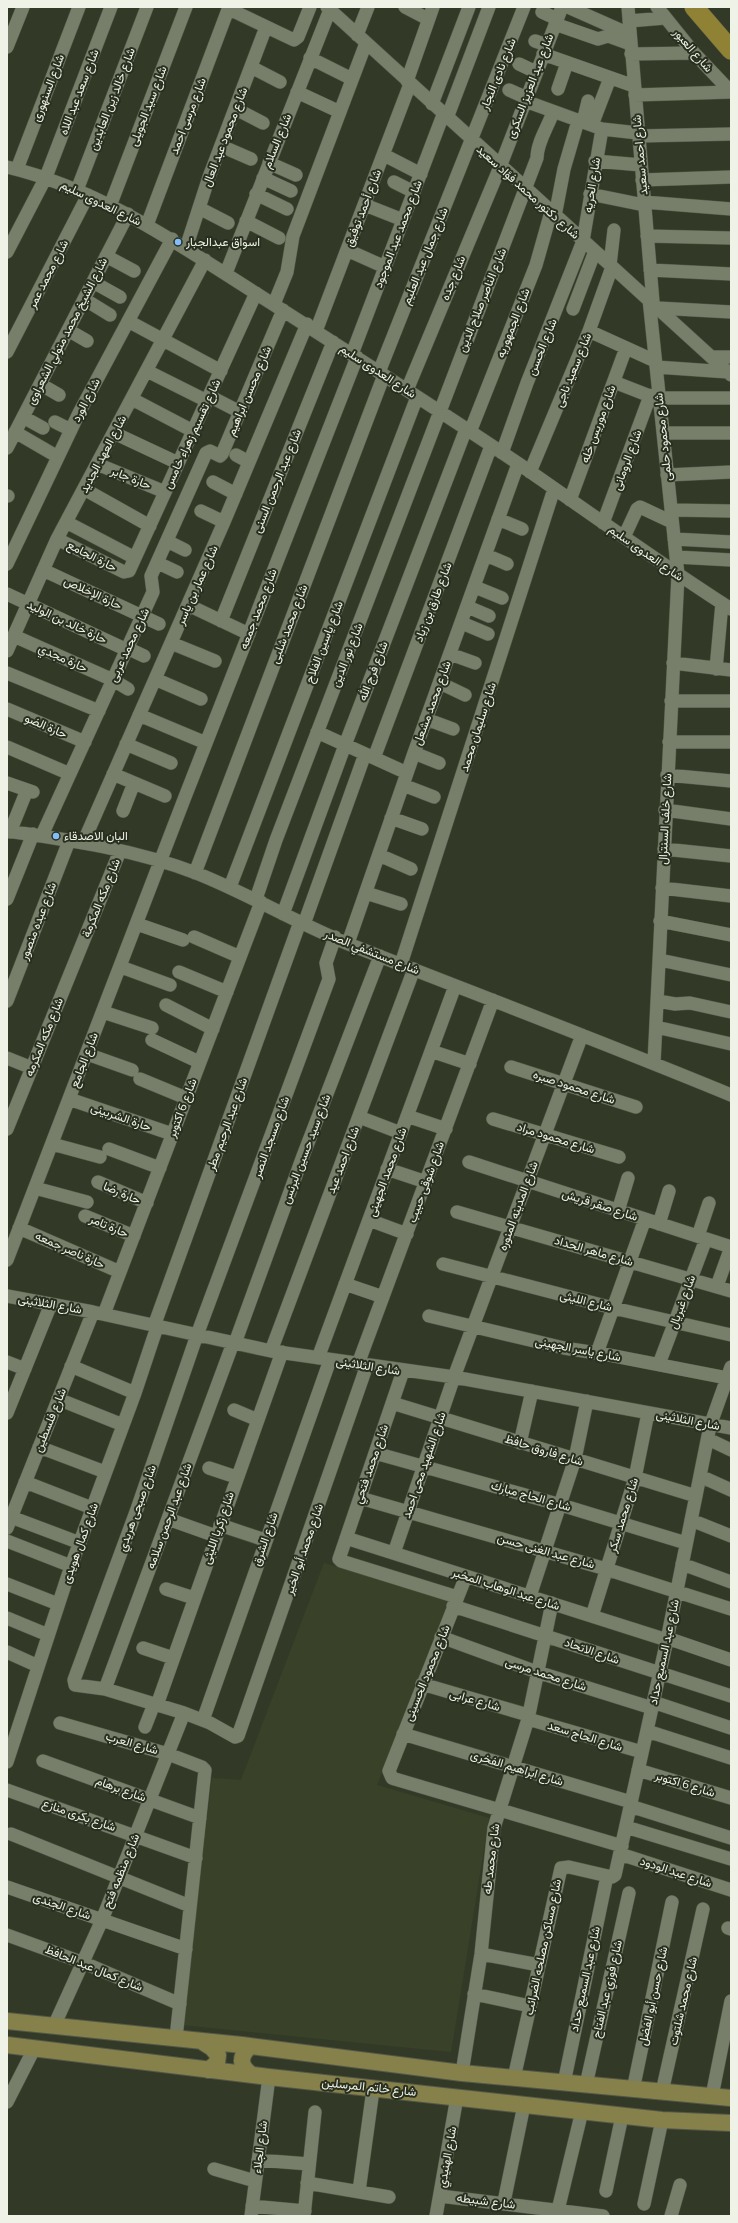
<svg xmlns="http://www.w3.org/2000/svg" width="738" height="2223" font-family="'Titillium Web',Vazirmatn,sans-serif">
<rect width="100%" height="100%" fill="#333927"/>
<path fill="#394229" d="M324,1563L449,1600L377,1785L489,1818L451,2052L182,2025L212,1778L241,1780Z"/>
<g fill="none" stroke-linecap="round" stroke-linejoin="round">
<g stroke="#525748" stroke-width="14">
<path id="minor" d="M327,7L731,375
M405,7L428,19
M568,7L629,34
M628,7L653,302
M657,7L694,53L731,92
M229,9L294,40L298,37L310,7
M542,12L557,19
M629,21L665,18
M555,24L598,39L608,36L630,44
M357,35L368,7
M535,41L547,45
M7,47L23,7
M543,54L634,86
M631,54L694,53
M310,58L352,79
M519,64L536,72
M251,67L280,82
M407,81L433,7
M558,89L567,63
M509,90L527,98
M297,92L340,112
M635,95L731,92
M525,101L602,129L638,133
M432,104L469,7
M236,109L263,123
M447,118L489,7
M583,122L588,101
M592,125L610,78
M639,136L731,134
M221,146L251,159
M384,155L421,174
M595,161L641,165
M269,163L296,175
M7,167C100,189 178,244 257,294C345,350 433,406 519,464C590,513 659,563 731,609
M17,169L79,7
M263,178L291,191
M642,180L731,177
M394,182L414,192
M77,190L147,7
M256,194L287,209
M590,194L644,205
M644,202L731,209
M365,205L403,220
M110,206L186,7
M199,208L228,223
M555,216L564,169L578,121
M246,221L279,238
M147,225L229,7
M647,236L731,238
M186,248L209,177L266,27
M347,250L385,267
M7,252L46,177L111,7
M106,256L134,271
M610,265L614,230
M650,270L731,274
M226,273L331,7
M93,282L120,297
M84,299L110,315
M649,299L678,575L654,1063
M274,304L287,272L293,236L366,43
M658,308L731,312
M573,309L595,251
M128,321L221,371
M68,330L87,341
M316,331L410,84
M589,331L655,361
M7,352L88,195
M352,354L443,115
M711,357H731
M656,367L728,372
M147,371L207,401
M379,372L524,7
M614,382L650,396L657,394
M40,384L59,395
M407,390L500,167L562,7
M209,396L240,412
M659,398H731
M132,399L193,431
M23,417L43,428
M55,422L71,430
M15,432L58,457
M470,432L536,265L551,212
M114,433L178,463
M663,433H731
M7,448L128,214
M502,453L527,383L583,241L602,129
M236,455L249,462
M97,464L165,492
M530,472L589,331L612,267
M667,475L731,472
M213,482L236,494
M84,489L150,526
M7,496H8
M570,500L626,348
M671,510L731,511
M201,511L224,522
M498,519L522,529
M66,522L135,558
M603,523L650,396
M624,537L637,509L640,507L672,522
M57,539L124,572L129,571L256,293
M674,539L731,542
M167,541L185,550
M486,555L507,564
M676,557L731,560
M158,563L177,572
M7,564L79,413L172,239
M43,570L159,624
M475,587L502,598
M7,594L127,650
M188,605L249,634
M468,607L489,616
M221,621L333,342
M462,623L488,634
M14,636L113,680L128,689
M171,643L215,661
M127,648L144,656
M7,651L57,539L205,260
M450,654L475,663
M673,663L731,670
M716,669L722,603
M7,673L99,711
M155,679L201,699
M440,683L465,695
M671,701H731
M7,709L85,742
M139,715L206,743
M426,719L453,729
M317,732L407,773
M669,742H731
M126,744L171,763
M7,747L70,774
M414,753L439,763
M374,758L491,446
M113,774L165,796
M667,775L731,781
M7,783L33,792
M403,785L434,797
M665,810L731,819
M123,811L134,783
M391,818L422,829
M7,831C71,840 136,850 196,873C249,894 298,924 351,945C478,995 605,1043 731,1095
M10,832L27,790
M42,835L153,592L151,576L206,453L210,451L220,456L222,454L283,310
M83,843L224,522L307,324
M664,849L731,856
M379,855L411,869
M195,873L384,375
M230,887L417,397
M662,888L731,896
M366,893L401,904
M7,899L33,834
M256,899L276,840L537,158C537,142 548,127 553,112
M283,914L345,745L466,429
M660,921L731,935
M137,924L183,940
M304,924L365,754
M194,937L240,957
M335,937L326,963L329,979L197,1335L137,1509L74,1680L75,1685L105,1689L184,1713L210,1723L235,1737L238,1736L367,1365
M348,943L414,753L518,464
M660,960L731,975
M401,964L554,489
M121,967L170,985
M179,972L227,992
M7,1001L69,841
M658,1001L675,1004L690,1003L731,1012
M166,1005L213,1029
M103,1012L152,1028
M656,1027L731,1044
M152,1040L199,1062
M431,1051L470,1064
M87,1054L132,1070
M7,1058L32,1068
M511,1067L636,1107
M140,1079L186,1098
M69,1099L172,1134
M407,1116L446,1129
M359,1117L401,1133
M493,1119L619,1157
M7,1129L120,851
M52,1144L100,1157
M109,1149L160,1168
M469,1162L731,1247
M387,1169L426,1182
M98,1182L147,1203
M35,1188L87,1202
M618,1211L628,1178
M457,1212L731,1291
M85,1216L134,1236
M369,1220L407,1234
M659,1224L669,1191
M19,1228L120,1272
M698,1236L709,1203
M7,1260L183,802L357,357
M443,1264L613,1308L731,1335
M345,1284L383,1297
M717,1286L731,1247
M7,1296L93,1312L271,1351L454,1377L731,1428
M104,1314L261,902
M429,1316L564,1348L609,1355L727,1378
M154,1326L300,922
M235,1343L303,1156L380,956
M271,1351L414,969
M597,1353L645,1219
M318,1358L455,986
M7,1362L25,1369
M358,1364L493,1000
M659,1364L706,1239
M71,1366L135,1393
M403,1371L339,1559L341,1561L457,1597
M58,1399L123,1425
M392,1403L696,1496
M234,1410L258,1420
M7,1413L51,1304
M708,1439L731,1450
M520,1443L532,1391
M39,1447L105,1472
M375,1453L561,1505L686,1543
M209,1468L236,1477
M700,1476L731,1490
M25,1482L92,1508
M360,1498L606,1569L731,1609
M11,1517L80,1543
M168,1519L216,1536
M691,1520L731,1536
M220,1525L265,1540
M7,1528L93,1312
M346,1538L667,1640
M7,1541L71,1566
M394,1553L454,1377L582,1035
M682,1564L731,1582
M466,1576L389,1771L392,1778L395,1779L622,1846
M7,1584L58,1604
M166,1589L194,1598
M530,1596L575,1459L587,1401
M453,1606L731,1696
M592,1616L635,1478L648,1413
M7,1618L48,1635
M441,1637L537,1672L652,1708
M667,1638L731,1660
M143,1648L173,1658
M7,1652L38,1666
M422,1684L528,1715
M105,1689L233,1343
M653,1702L731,1728
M157,1705L282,1352
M528,1719L642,1752
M203,1720L330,1360
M60,1723L168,1754L202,1767L205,1770L176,2038
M145,1727L154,1704
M647,1731L731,1758
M403,1734L631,1802
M43,1761L200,1818
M7,1762L71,1566L135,1393L157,1327
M638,1770L731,1798
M7,1790L196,1858
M630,1806L731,1838
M626,1827L731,1859
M11,1834L190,1906
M620,1854L731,1890
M7,1887L186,1949
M728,1928L731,1929
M7,1935L84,1963L180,2004
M481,1954L539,1965
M474,1994L530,2006
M54,2026L102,1920L184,1713
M462,2073L481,1954L494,1828L528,1719L552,1603
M514,2078L561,1868L569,1867L612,1877L615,1875L667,1640L710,1426L731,1367
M564,2083L607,1876
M586,2085L629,1893
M633,2090L672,1902
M662,2092L703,1909
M712,2096L731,2001
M7,2102L34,2049
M258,2160L309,2164
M214,2169L255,2181
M307,2183L389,2197
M359,2191L372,2097
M606,2191L622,2116
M440,2196L603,2216
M504,2202L524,2105
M644,2204L662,2120
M252,2206L305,2211
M558,2210L582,2111
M251,2216L269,2077
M304,2216L315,2112
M436,2216L457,2097
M671,2216L680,2185"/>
</g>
<g stroke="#525748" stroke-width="18">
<path id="major" d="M7,2021L242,2045L462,2073L731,2098
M201,2041L212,2048L218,2055L217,2063L208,2070
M7,2045L269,2077L662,2120L731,2123
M250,2046C239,2057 239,2066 252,2075"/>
</g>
<g stroke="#525748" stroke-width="20">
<path id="highway" d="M694,7L731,50"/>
</g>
<use href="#minor" stroke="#777e6a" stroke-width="13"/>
<use href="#major" stroke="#86804a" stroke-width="16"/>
<use href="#highway" stroke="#908234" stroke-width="19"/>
</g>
<g fill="#80bdfa" stroke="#292f1e" stroke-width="1.5">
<circle cx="178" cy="242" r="4"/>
<circle cx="56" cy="836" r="4"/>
</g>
<g text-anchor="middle" stroke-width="4" stroke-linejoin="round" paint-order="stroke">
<g font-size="12" fill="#eef2e7" stroke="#292f1e">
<text transform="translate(693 50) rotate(49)" y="4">شارع العبور</text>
<text transform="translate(498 74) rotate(-68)" y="4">شارع نادى النجار</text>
<text transform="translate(530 86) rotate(-69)" y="4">شارع عبد العزيز السكرى</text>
<text transform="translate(48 88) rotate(-69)" y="4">شارع السنهورى</text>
<text transform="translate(79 92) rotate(-69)" y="4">شارع سعد عبد اللاه</text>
<text transform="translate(112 99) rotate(-69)" y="4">شارع خالد زين العابدين</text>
<text transform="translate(148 106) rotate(-69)" y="4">شارع سيد الجويلى</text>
<text transform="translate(188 116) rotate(-69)" y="4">شارع مرسى احمد</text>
<text transform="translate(225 137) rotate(-69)" y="4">شارع محمود عبد العال</text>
<text transform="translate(277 141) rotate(-68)" y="4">شارع السلام</text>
<text transform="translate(640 155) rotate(-95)" y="4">شارع احمد سعيد</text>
<text transform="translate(592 185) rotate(-81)" y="4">شارع الحريه</text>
<text transform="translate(528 192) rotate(42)" y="4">شارع دكتور محمد فؤاد سعيد</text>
<text transform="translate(101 203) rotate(26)" y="4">شارع العدوى سليم</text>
<text transform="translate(363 208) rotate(-69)" y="4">شارع أحمد توفيق</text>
<text transform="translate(398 234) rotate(-69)" y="4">شارع محمد عبد الموجود</text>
<text transform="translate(425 256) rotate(-68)" y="4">شارع جمال عبد العليم</text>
<text transform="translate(48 274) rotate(-63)" y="4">شارع محمد عمر</text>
<text transform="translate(453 278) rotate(-68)" y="4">شارع جده</text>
<text transform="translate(482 300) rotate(-68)" y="4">شارع الناصر صلاح الدين</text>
<text transform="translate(513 323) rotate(-69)" y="4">شارع الجمهوريه</text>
<text transform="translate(67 331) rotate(-63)" y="4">شارع الشيخ محمد متولي الشعراوى</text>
<text transform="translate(542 347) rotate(-68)" y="4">شارع الحسن</text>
<text transform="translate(573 370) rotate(-68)" y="4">شارع سعيد ناجى</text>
<text transform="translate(378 371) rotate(33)" y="4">شارع العدوى سليم</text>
<text transform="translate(249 391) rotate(-67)" y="4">شارع محسن ابراهيم</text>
<text transform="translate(86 400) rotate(-63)" y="4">شارع الورد</text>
<text transform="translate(598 424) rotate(-70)" y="4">شارع موريس خله</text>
<text transform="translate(192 434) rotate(-65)" y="4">شارع تقسيم زهراء خامس</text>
<text transform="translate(663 437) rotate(-96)" y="4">شارع محمود حلمى</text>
<text transform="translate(103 454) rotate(-62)" y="4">شارع العهد الجديد</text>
<text transform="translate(627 460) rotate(-70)" y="4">شارع الرومانى</text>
<text transform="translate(131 478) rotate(22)" y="4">حارة جابر</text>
<text transform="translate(277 481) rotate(-68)" y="4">شارع عبد الرحمن السنى</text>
<text transform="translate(646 553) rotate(35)" y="4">شارع العدوى سليم</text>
<text transform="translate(92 556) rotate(27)" y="4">حارة الجامع</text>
<text transform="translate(197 585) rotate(-66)" y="4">شارع عمار بن ياسر</text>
<text transform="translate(93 593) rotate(25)" y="4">حارة الإخلاص</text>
<text transform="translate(433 602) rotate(-69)" y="4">شارع طارق بن زياد</text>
<text transform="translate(258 609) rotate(-69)" y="4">شارع محمد جمعه</text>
<text transform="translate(67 622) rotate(25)" y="4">حارة خالد بن الوليد</text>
<text transform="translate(289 624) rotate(-69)" y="4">شارع محمد شلبى</text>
<text transform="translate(324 642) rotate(-69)" y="4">شارع ياسين الفلاح</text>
<text transform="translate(129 645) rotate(-65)" y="4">شارع محمد عربى</text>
<text transform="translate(347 655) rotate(-69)" y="4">شارع نور الدين</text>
<text transform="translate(63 658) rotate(24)" y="4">حارة مجدي</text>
<text transform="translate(373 671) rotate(-69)" y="4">شارع فرج الله</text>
<text transform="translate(432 703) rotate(-70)" y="4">شارع محمد مشعل</text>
<text transform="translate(46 726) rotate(23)" y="4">حارة الضو</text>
<text transform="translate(478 727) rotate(-72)" y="4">شارع سليمان محمد</text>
<text transform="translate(665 819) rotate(-87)" y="4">شارع خلف السنترال</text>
<text transform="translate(101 898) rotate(-68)" y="4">شارع مكه المكرمة</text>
<text transform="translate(38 921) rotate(-69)" y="4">شارع عبده منصور</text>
<text transform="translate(372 952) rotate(22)" y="4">شارع مستشفي الصدر</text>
<text transform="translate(44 1037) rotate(-68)" y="4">شارع مكه المكرمه</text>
<text transform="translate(84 1060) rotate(-69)" y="4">شارع الجامع</text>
<text transform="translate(574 1087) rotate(18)" y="4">شارع محمود صبره</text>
<text transform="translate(182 1108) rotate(-69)" y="4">شارع 6 اكتوبر</text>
<text transform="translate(121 1117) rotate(19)" y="4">حارة الشربينى</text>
<text transform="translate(227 1124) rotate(-70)" y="4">شارع عبد الرحيم مطر</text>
<text transform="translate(271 1137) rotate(-70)" y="4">شارع مسجد النصر</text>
<text transform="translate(556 1138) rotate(17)" y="4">شارع محمود مراد</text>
<text transform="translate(306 1149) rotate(-69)" y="4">شارع سيد حسين البرنس</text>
<text transform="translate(343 1160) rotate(-69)" y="4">شارع احمد عيد</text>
<text transform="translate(387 1172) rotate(-70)" y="4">شارع محمد الجهينى</text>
<text transform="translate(426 1182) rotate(-70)" y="4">شارع شوقى حبيب</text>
<text transform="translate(122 1193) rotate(23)" y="4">حارة رضا</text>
<text transform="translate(600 1205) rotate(18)" y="4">شارع صقر قريش</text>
<text transform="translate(518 1206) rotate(-70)" y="4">شارع المدينه المنوره</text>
<text transform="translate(109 1226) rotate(23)" y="4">حارة تامر</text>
<text transform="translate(70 1250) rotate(24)" y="4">حارة ناصر جمعه</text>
<text transform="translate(594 1251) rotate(16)" y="4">شارع ماهر الحداد</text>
<text transform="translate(586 1301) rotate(14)" y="4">شارع الليثى</text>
<text transform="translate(682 1302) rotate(-70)" y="4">شارع غبريال</text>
<text transform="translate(50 1304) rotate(10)" y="4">شارع الثلاثينى</text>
<text transform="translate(578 1349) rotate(11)" y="4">شارع ياسر الجهينى</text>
<text transform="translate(368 1366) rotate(9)" y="4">شارع الثلاثينى</text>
<text transform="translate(50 1420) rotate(-68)" y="4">شارع فلسطين</text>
<text transform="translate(688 1420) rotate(11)" y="4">شارع الثلاثينى</text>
<text transform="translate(544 1450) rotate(17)" y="4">شارع فاروق حافظ</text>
<text transform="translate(371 1464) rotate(-71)" y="4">شارع محمد فتحي</text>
<text transform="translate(424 1465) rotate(-71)" y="4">شارع الشهيد محى احمد</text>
<text transform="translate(531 1496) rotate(16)" y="4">شارع الحاج مبارك</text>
<text transform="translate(137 1508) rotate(-70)" y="4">شارع صبحى هريدي</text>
<text transform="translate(623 1515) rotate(-73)" y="4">شارع محمد سكر</text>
<text transform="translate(169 1516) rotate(-70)" y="4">شارع عبد الرحمن سلامه</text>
<text transform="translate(218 1528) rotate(-71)" y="4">شارع زكريا الليثى</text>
<text transform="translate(265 1539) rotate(-71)" y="4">شارع الشرق</text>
<text transform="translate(80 1543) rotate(-70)" y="4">شارع كمال هويدى</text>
<text transform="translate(304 1549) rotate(-71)" y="4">شارع محمد أبو الخير</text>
<text transform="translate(546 1551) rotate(16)" y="4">شارع عبد الغنى حسن</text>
<text transform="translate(506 1589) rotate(18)" y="4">شارع عبد الوهاب المخبر</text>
<text transform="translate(592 1651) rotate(19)" y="4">شارع الاتحاد</text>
<text transform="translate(664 1652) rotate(-78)" y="4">شارع عبد السميع حداد</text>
<text transform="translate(427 1673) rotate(-68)" y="4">شارع محمود الحسينى</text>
<text transform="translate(546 1674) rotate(18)" y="4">شارع محمد مرسى</text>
<text transform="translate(475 1700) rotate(16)" y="4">شارع عرابى</text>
<text transform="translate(585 1736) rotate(17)" y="4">شارع الحاج سعد</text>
<text transform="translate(132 1743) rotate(16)" y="4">شارع العرب</text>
<text transform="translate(517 1768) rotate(17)" y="4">شارع ابراهيم الفخرى</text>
<text transform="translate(685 1784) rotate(17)" y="4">شارع 6 اكتوبر</text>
<text transform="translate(121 1789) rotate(20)" y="4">شارع برهام</text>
<text transform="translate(79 1815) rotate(19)" y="4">شارع بكرى منازع</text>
<text transform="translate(491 1859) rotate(-83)" y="4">شارع محمد طه</text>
<text transform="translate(121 1871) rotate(-68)" y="4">شارع منظمه فتح</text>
<text transform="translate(676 1872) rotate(18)" y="4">شارع عبد الودود</text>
<text transform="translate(62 1906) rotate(19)" y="4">شارع الجندى</text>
<text transform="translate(543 1947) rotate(-78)" y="4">شارع مساكن مصلحه الضرائب</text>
<text transform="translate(94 1968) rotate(22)" y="4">شارع كمال عبد الحافظ</text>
<text transform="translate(585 1979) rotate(-78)" y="4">شارع عبد السميع حداد</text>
<text transform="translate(607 1989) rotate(-77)" y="4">شارع فوزي عبد الفتاح</text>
<text transform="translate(653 1996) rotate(-78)" y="4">شارع حسن أبو الفضل</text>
<text transform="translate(683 2001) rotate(-77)" y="4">شارع محمد شلتوت</text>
<text transform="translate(369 2087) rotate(6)" y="4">شارع خاتم المرسلين</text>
<text transform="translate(260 2147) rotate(-83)" y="4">شارع الجلاء</text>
<text transform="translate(447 2157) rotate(-80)" y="4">شارع الهنيدي</text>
<text transform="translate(486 2201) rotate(7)" y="4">شارع شبيطه</text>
</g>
<g font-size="12" fill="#eef2e7" stroke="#292f1e" text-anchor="start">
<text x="186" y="246">اسواق عبدالجبار</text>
<text x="64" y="840">البان الاصدقاء</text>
</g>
</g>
<rect width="738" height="2223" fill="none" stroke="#eef2e7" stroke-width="16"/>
</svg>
